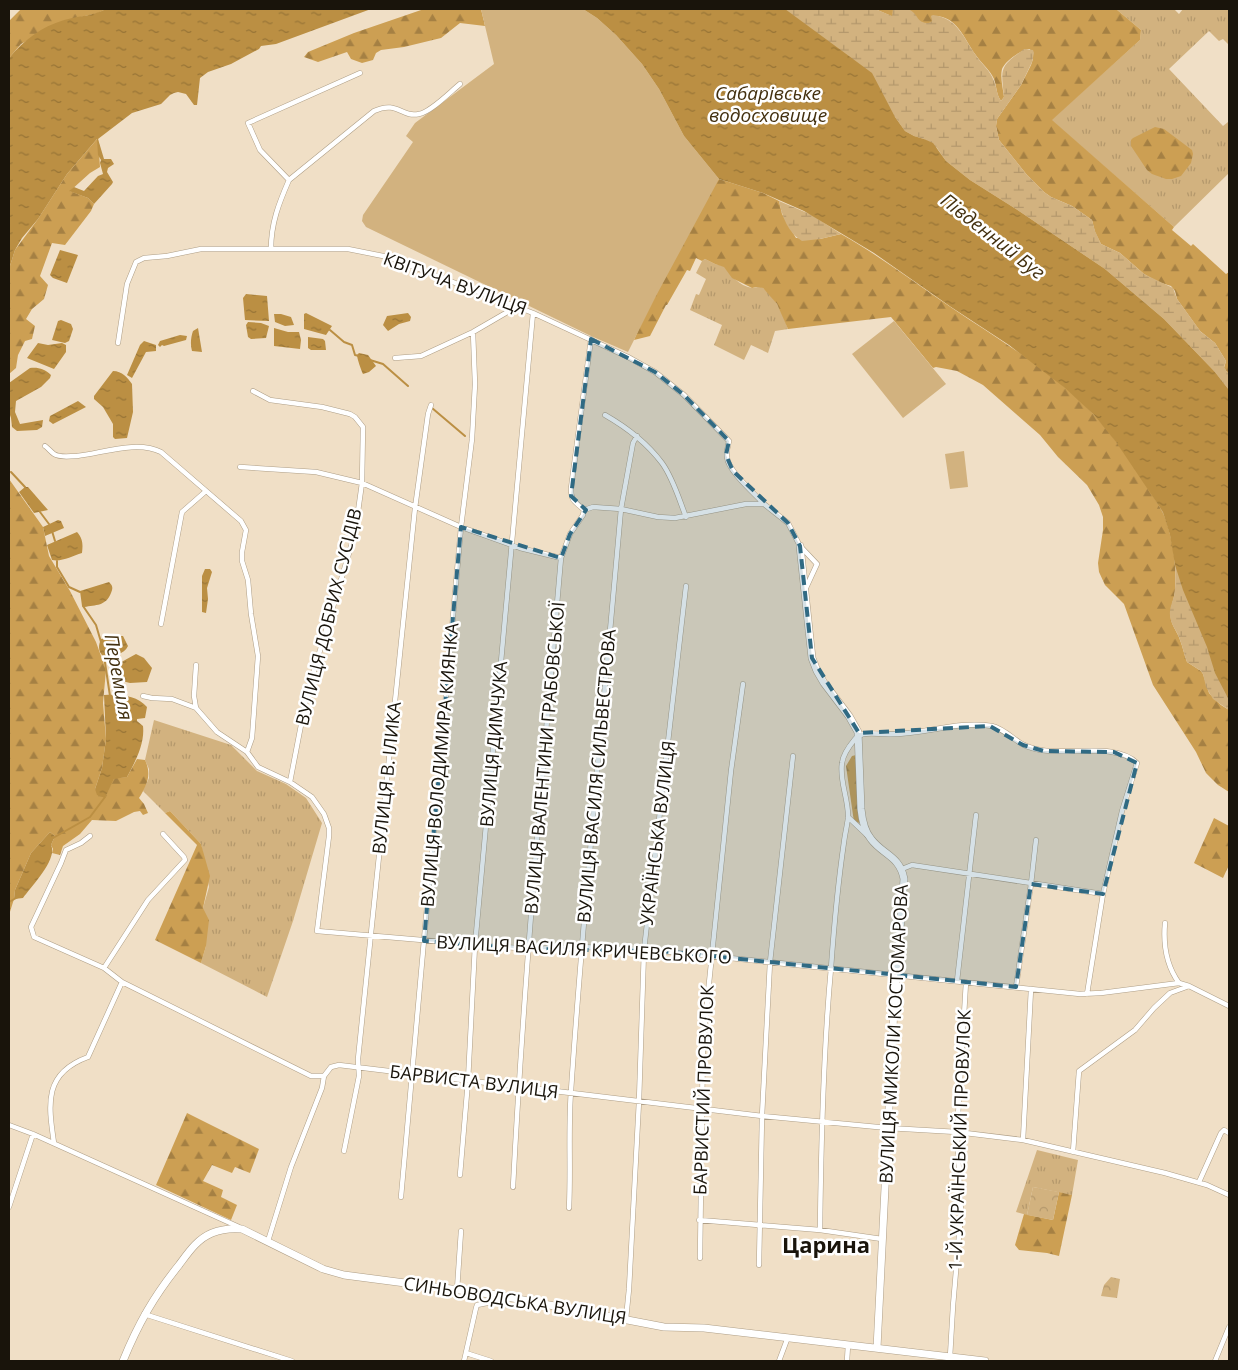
<svg xmlns="http://www.w3.org/2000/svg" width="1238" height="1370" font-family="'Open Sans',sans-serif">
<defs>
<pattern id="grass-tufts" width="24" height="20" patternUnits="userSpaceOnUse" patternTransform="scale(1.25)"><rect width="24" height="20" fill="#d2b27f"/><path d="M3 7l-1-3M5 7V3M7 7l1-3M15 17l-1-3M17 17v-4M19 17l1-3" fill="none" stroke="#b4986c"/></pattern>
<pattern id="forest-firs" width="22" height="20" patternUnits="userSpaceOnUse" patternTransform="scale(1.25)"><rect width="22" height="20" fill="#cc9f53"/><path d="M5 1l3.5 6h-7zM16 11l3.5 6h-7z" fill="#a58043"/></pattern>
<pattern id="wetland-marsh" width="20" height="14" patternUnits="userSpaceOnUse" patternTransform="scale(1.25)"><rect width="20" height="14" fill="#d2b27f"/><path d="M1 5h8M5 5V1M11 12h8M15 12V8" fill="none" stroke="#b4986c"/></pattern>
<pattern id="park-crowns" width="20" height="18" patternUnits="userSpaceOnUse" patternTransform="scale(1.25)"><rect width="20" height="18" fill="#d2b27f"/><path d="M2 6a3 3 0 1 1 6 0M12 15a3 3 0 1 1 6 0" fill="none" stroke="#b4986c"/></pattern>
<pattern id="water-ripples" width="26" height="14" patternUnits="userSpaceOnUse" patternTransform="scale(1.25)"><rect width="26" height="14" fill="#bb8f43"/><path d="M2 4q2-2 4 0t4 0M15 11q2-2 4 0t4 0" fill="none" stroke="#977436"/></pattern>
</defs>
<rect width="100%" height="100%" fill="#f0dfc6"/>
<path fill="url(#grass-tufts)" d="M1116,9H1174L1179,14L1183,9H1229V45L1223,39L1219,41L1209,31L1169,69L1223,126L1228,122L1229,123V173L1174,227L1051,120L1140,40L1141,30Z
M705,259L715,264L724,266C731,275 739,286 752,288C756,288 759,285 763,288C776,298 783,314 788,329L775,331L768,353L751,345L744,360L714,345L722,325L690,310L696,294L699,295L706,279L696,273L702,261Z
M154,720L231,745L257,771L286,784L306,798L322,823L293,921L267,997L201,963L206,946L203,908L209,887L201,844L170,811L165,813L143,791L149,778V769L145,760Z
M1037,1150L1078,1160L1072,1195L1033,1187L1027,1215L1016,1212Z"/>
<path fill="url(#forest-firs)" d="M21,9H106L98,13L63,21L21,44L9,58V21Z
M424,9H481L485,26L460,23L441,38L404,47L381,50L376,53L373,60L362,63L351,59L347,52L318,62L304,57L308,52L354,33Z
M875,9H1116L1141,30L1140,40L1052,120L1174,227L1172,230L1191,246L1193,244L1226,274L1229,272V375L1224,368L1226,361L1215,343L1200,331L1177,299L1175,291L1171,286L1158,282L1144,274L1120,253L1101,244L1095,232L1092,220L1072,206L1051,197L1044,192L1027,175L999,140L996,126L997,119L1021,85L1031,65L1033,59L1030,49C1022,49 1005,61 1002,69C1000,77 1003,89 1004,97L1001,101C996,94 997,87 994,79C990,70 981,63 975,54C964,38 956,14 932,16L944,33L896,18Z
M1155,127L1164,129L1192,150L1193,154L1191,163L1181,176L1172,179H1166L1152,174L1147,170L1131,146V140L1133,138Z
M98,138L100,167L90,173L70,191L88,198L94,204L91,211L65,245L52,243L40,276L48,285L44,299L32,309L26,319L35,326L32,339L25,341L18,355L16,368L9,374V269L15,250L38,219L67,174Z
M719,179L763,193L779,201L782,214L796,238L820,239L841,234C880,256 915,283 952,308C1001,341 1054,372 1095,416C1121,444 1142,479 1163,512C1172,536 1177,563 1175,589C1175,599 1169,608 1171,619C1172,626 1178,633 1180,640C1183,647 1184,655 1187,662L1201,671L1203,674L1209,693L1221,705L1229,710V792L1218,785L1206,773L1196,752L1153,685L1124,604L1105,585L1099,572L1098,563L1103,530V517L1099,505L1087,485L1058,457L1040,435L983,385L957,371L936,367L933,368L891,317L788,329L777,304L763,288L757,287L752,288L732,278L724,267L715,264L705,259L702,261L696,258L690,271L687,270L667,305H666L650,336L634,340L698,193Z
M9,479L43,527L49,556L70,591L96,642L106,670L103,703L106,739L102,768L95,789L105,797L114,778L127,777L137,759L145,760C152,775 147,785 139,798L144,804L148,813L143,815L140,811L134,812L116,821L92,820L80,834L63,846L60,855L52,853L53,849L51,845L55,836L50,832L31,853L15,890L14,899L9,915Z
M856,755L861,823L854,822L846,766L852,756Z
M170,811L201,844L210,876L203,908L209,920L206,946L201,963L155,940L197,845L165,813Z
M1214,818L1229,826V865L1223,878L1194,863Z
M187,1113L259,1149L250,1173L235,1167L232,1173L212,1165L203,1181L223,1190L221,1197L237,1205L231,1220L156,1185Z
M1059,1192L1072,1195L1059,1256L1047,1253L1019,1250L1015,1245L1024,1214L1053,1220Z"/>
<path fill="url(#wetland-marsh)" d="M756,9H875L892,16L893,9C898,9 905,7 910,10C919,15 916,23 929,23L932,21L931,16L933,15C958,18 964,39 977,57C982,64 990,71 993,79C997,86 996,94 1001,101L1004,97C1001,67 999,68 1024,49L1033,50L1034,53L1032,62L1021,85L997,119L996,126L999,140L1027,175L1044,192L1051,197L1072,206L1092,220L1095,231L1101,244L1120,253L1144,274L1173,288L1177,299L1201,332L1215,343L1226,361L1224,367L1229,375V390L1215,372L1164,319L1105,269L1016,209L970,180L946,161L937,148L924,139L914,136L905,131L895,117Z
M779,201L812,215L841,234L820,239L802,241C788,233 782,216 779,201Z
M1159,506L1171,508L1229,654V710L1213,699L1206,687L1203,674L1201,671L1187,662C1184,655 1183,647 1180,640C1178,632 1170,624 1170,615C1169,607 1175,598 1175,589C1177,563 1173,529 1159,506Z"/>
<path fill="url(#park-crowns)" d="M1033,1187L1059,1192L1053,1220L1027,1215Z
M1111,1277L1120,1279L1117,1298L1101,1296L1104,1285Z"/>
<path fill="#d2b27f" d="M481,9H583L597,18L616,35L642,64L659,89L684,136L719,179L656,296L628,352L591,336L366,227L362,221L363,215L413,142L406,136L415,123L494,64Z
M894,321L946,384L903,418L852,354Z
M964,451L968,487L950,489L945,454Z"/>
<path fill="url(#water-ripples)" d="M106,9H371L276,44L261,46L259,49L231,64L208,72L200,78L197,105H194L186,94L178,92L174,93L170,95L161,104L132,113L98,139L104,159H111L114,164L108,168L107,172L113,182L112,184L94,204L88,198L69,191L74,187L84,191L98,176L103,174L100,163L101,160L98,155L97,139L67,174L38,219L22,238L15,250L9,269V58C24,40 41,27 64,20C78,16 93,16 106,9Z
M583,9H785L872,73L895,117L905,131L914,136L924,139L933,143L946,161L970,180L1016,209L1105,269L1164,319L1215,372L1229,390V700L1215,673L1207,647L1183,590L1175,565L1170,535L1163,512L1116,442L1094,415L1065,388L1009,345L951,307L874,253L804,211L763,193L719,179L684,136L659,89L642,64L616,35L597,18Z
M60,250L78,255L67,283L53,278L50,275Z
M246,294L267,296L269,321L245,320L243,298Z
M306,313L332,326L326,335L304,329V314Z
M408,313L411,317L410,321L399,324L388,331L383,325L387,316Z
M274,314H281L291,317L294,325L285,326L275,322Z
M61,320L71,324L73,329L69,341L65,343L52,340L58,321Z
M248,322L261,323L269,326L266,338L251,339L248,337L246,325Z
M198,328L202,352L192,351C190,344 191,337 193,331Z
M274,328L288,332H299L301,340L300,349L274,346Z
M180,335L187,336L186,340L164,346L162,345L160,347L158,345L160,341Z
M308,337L323,339L325,341L326,350H311L308,348Z
M144,341L156,345V351L146,352L132,378L127,375L140,345Z
M38,343L48,345L62,343L66,345V352L54,369L27,358Z
M359,353L368,355L376,366L369,372L363,374C361,370 357,358 357,355Z
M30,368C38,367 45,369 51,375L50,378L41,387L16,401L15,412L20,424L43,420L42,427L37,430L17,431L12,427L11,418L9,412V383Z
M113,371C122,371 128,378 132,384L133,412L127,438L115,439L113,437V424L103,407L94,399V396Z
M78,401L86,407L53,424L49,421L50,416Z
M25,487H28L48,510L34,513L19,492Z
M58,520L61,521L64,528L45,536L43,527Z
M77,532C83,539 83,544 82,553C72,556 62,562 52,560L47,545Z
M205,569H210L212,572L207,588L208,599L206,613L202,612V576Z
M109,582C113,586 113,588 111,593C106,606 96,605 84,607L82,606L80,591Z
M113,636H123L128,646C124,655 113,655 104,657C98,652 98,646 101,639Z
M136,654L144,658L152,668L147,682L130,683L114,679V666Z
M104,695C119,694 137,695 147,707L145,718L137,719V721L143,726C145,744 135,762 127,777L114,779L105,798L97,795L95,789L102,768L106,739Z
M50,832L55,836L51,845C58,859 32,886 23,898L14,899L15,890L31,853Z"/>
<g fill="none" stroke-linecap="round" stroke-linejoin="round">
<path stroke="#bb8f43" stroke-width="2" d="M330,330L344,342L352,345L355,355L359,356
M370,360L383,364L408,386
M432,408L465,436
M11,472L25,487
M40,512L49,524
M52,531L55,541
M57,561V567L69,587L80,592
M83,606L96,625L101,642
M104,656L110,696
M53,838L90,817L105,797
M9,902L18,897"/>
<g stroke="#ae9e86" stroke-width="5.5">
<path id="street" d="M289,180L374,111C398,100 401,118 419,114C431,112 450,92 460,84
M271,249C271,223 279,203 289,180L260,150L248,123L360,73
M118,343L127,284L136,262L144,258L167,256L201,249H348L388,257L533,313L628,357L655,372L684,395L729,441C728,446 726,452 727,457C728,471 754,493 764,504
M395,358L421,356L473,332L516,307
M253,391L270,400L322,407L350,414L355,417L363,427L362,483L355,533L307,694L290,782
M605,415C626,427 647,443 662,463C673,478 679,499 686,517
M45,446C48,448 51,452 54,454C60,458 69,456 77,456C103,453 137,440 161,452L241,521L246,530L242,552V561L248,580L251,614L258,656L252,738L247,752
M240,467L316,472L362,483L461,527L520,548L561,558
M584,510L593,507L621,509L658,517L675,518L746,504H764L788,523L800,546L817,564L805,590
M161,624L182,512L206,491
M196,665L194,696L196,708L217,732L247,752L258,767L290,782L312,797L324,814L329,828V836L317,931L529,949L582,947L661,951L1080,994L1101,993L1179,983
M143,696L152,698L172,699L196,708
M848,817L867,835
M90,836L81,843L66,850L61,863L31,927L34,937L104,968L122,982L311,1076H324L331,1067L339,1065L762,1116L888,1128L957,1132L1023,1140L1165,1173L1207,1185L1229,1195
M902,869L912,865L1103,894
M1165,923C1163,945 1166,965 1179,983L1189,986L1229,1006
M104,968L148,900L185,860L184,857L163,834
M957,981L976,815
M1016,987L1031,884L1036,840
M9,1125L33,1134L239,1227
M1023,1140L1031,989
M54,1143C48,1103 44,1073 88,1057L122,982
M344,1151L359,1076L358,1059L415,508L428,414L431,405
M1073,1152L1079,1071L1135,1030L1154,1008L1170,993L1189,986
M460,1175L468,1081L475,945L533,313
M1199,1182L1221,1133L1224,1130L1229,1133
M513,1187C524,977 543,767 561,558L570,534L583,515L584,510C575,501 571,502 571,488L591,339
M401,1197L461,527L472,439L475,384L473,332
M9,1207L33,1134
M569,1208C571,1169 568,1130 571,1091C584,897 604,703 621,509L633,443L637,436
M699,1220L820,1230L882,1239
M820,1230C821,1143 823,1055 831,968C834,926 838,883 844,842C845,834 847,826 848,818C849,800 839,781 842,763C843,755 850,745 855,739C862,731 876,734 885,734C921,736 955,720 992,726C1004,729 1012,738 1022,744C1055,762 1111,738 1137,763L1122,811L1103,894L1087,994
M268,1241L291,1167L322,1088L324,1076
M700,1258L703,1041L731,771L743,684
M759,1265L762,1116L770,962L793,756
M457,1290L461,1231
M144,1314L292,1361
M626,1319L629,1289L639,1101L644,950L686,586
M466,1353L491,1361
M950,1357L953,1306L961,1212L957,1132L966,982
M464,1361L476,1308L477,1305L492,1302L497,1295
M779,1361L788,1337
M847,1361L848,1345
M1215,1361L1229,1327"/>
</g>
<g stroke="#ae9e86" stroke-width="8">
<path id="secondary" d="M800,546L812,658L817,671L824,683L849,716L858,732L861,809C862,819 865,832 871,839C883,855 900,856 904,879L894,1008L877,1348
M123,1361C138,1324 154,1296 179,1265C188,1253 197,1239 212,1233C222,1229 232,1228 242,1229L323,1269L344,1275L497,1295L664,1327L704,1328L985,1361"/>
</g>
<use href="#street" stroke="#fff" stroke-width="4.5"/>
<use href="#secondary" stroke="#fff" stroke-width="7"/>
</g>
<path fill="#306a83" fill-opacity="0.2" stroke="#306a83" stroke-width="4" stroke-dasharray="10 6" stroke-linejoin="round" d="M591,339L655,372L684,395L729,441L726,455L733,471L788,523L800,546L812,658L859,733L990,726L1023,745L1044,751L1114,752L1137,763L1103,894L1031,884L1016,987L661,951L529,949L424,941L461,527L561,558L570,534L586,510L571,496Z"/>
<g text-anchor="middle" stroke-width="5" stroke-linejoin="round" paint-order="stroke">
<g font-size="18" fill="#19140b" stroke="#fff">
<text transform="translate(455 284) rotate(20)" y="6">КВІТУЧА ВУЛИЦЯ</text>
<text transform="translate(329 617) rotate(-76)" y="6">ВУЛИЦЯ ДОБРИХ СУСІДІВ</text>
<text transform="translate(494 744) rotate(-85)" y="6">ВУЛИЦЯ ДИМЧУКА</text>
<text transform="translate(545 758) rotate(-85)" y="6">ВУЛИЦЯ ВАЛЕНТИНИ ГРАБОВСЬКОЇ</text>
<text transform="translate(440 765) rotate(-85)" y="6">ВУЛИЦЯ ВОЛОДИМИРА КИЯНКА</text>
<text transform="translate(597 776) rotate(-85)" y="6">ВУЛИЦЯ ВАСИЛЯ СИЛЬВЕСТРОВА</text>
<text transform="translate(387 778) rotate(-84)" y="6">ВУЛИЦЯ В. ІЛИКА</text>
<text transform="translate(658 833) rotate(-83)" y="6">УКРАЇНСЬКА ВУЛИЦЯ</text>
<text transform="translate(584 950) rotate(3)" y="6">ВУЛИЦЯ ВАСИЛЯ КРИЧЕВСЬКОГО</text>
<text transform="translate(894 1034) rotate(-87)" y="6">ВУЛИЦЯ МИКОЛИ КОСТОМАРОВА</text>
<text transform="translate(474 1082) rotate(7)" y="6">БАРВИСТА ВУЛИЦЯ</text>
<text transform="translate(704 1090) rotate(-88)" y="6">БАРВИСТИЙ ПРОВУЛОК</text>
<text transform="translate(960 1140) rotate(-88)" y="6">1-Й УКРАЇНСЬКИЙ ПРОВУЛОК</text>
<text transform="translate(515 1301) rotate(9)" y="6">СИНЬОВОДСЬКА ВУЛИЦЯ</text>
</g>
<g font-size="19" font-style="italic" fill="#43300f" stroke="#fff">
<text x="768" y="100">Сабарівське<tspan x="768" dy="22">водосховище</tspan></text>
<text transform="translate(993 236) rotate(38)" y="7">Південний Буг</text>
<text transform="translate(119 677) rotate(80)" y="7">Перемиля</text>
</g>
<g font-size="22" font-weight="bold" fill="#19140b" stroke="#fff">
<text x="826" y="1253">Царина</text>
</g>
</g>
<rect width="1238" height="1370" fill="none" stroke="#19140b" stroke-width="20"/>
</svg>
